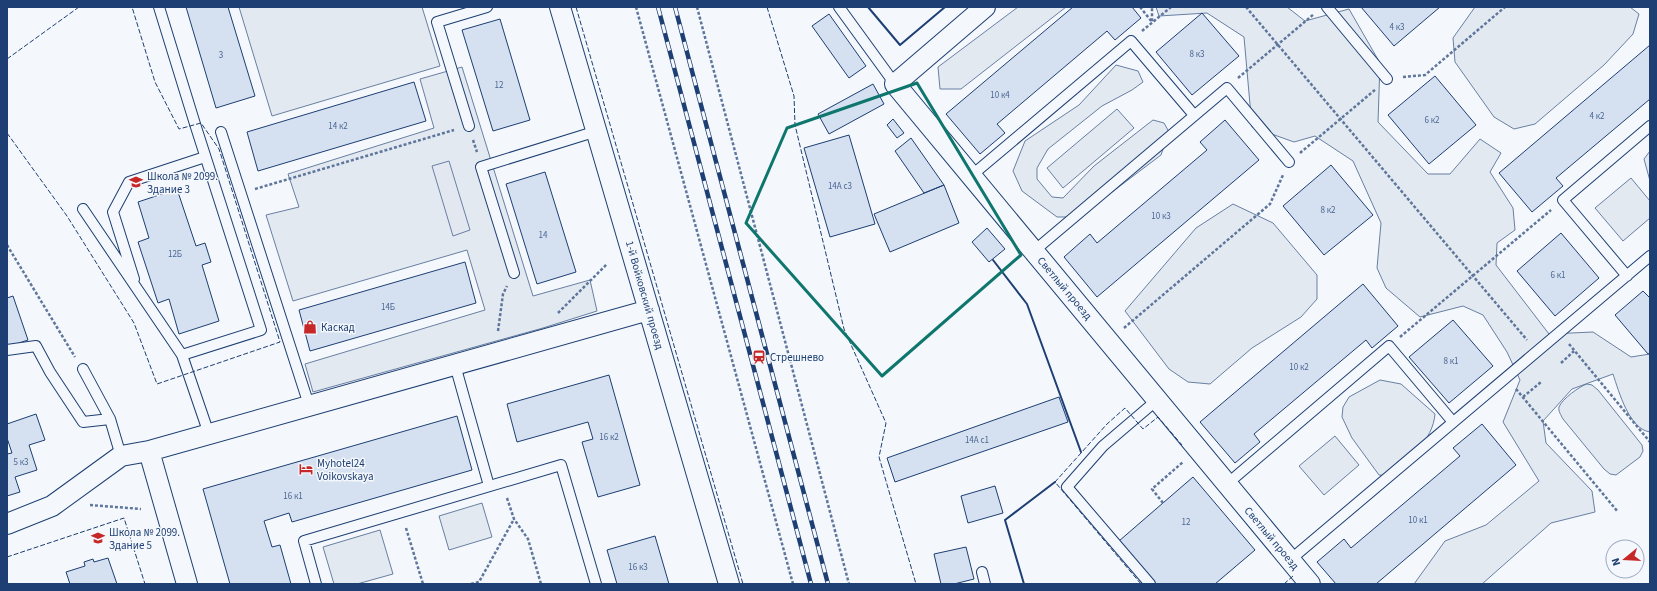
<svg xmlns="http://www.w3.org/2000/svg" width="1657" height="591" font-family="'Source Sans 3',sans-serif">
<rect width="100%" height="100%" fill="#f4f7fb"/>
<path fill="#e3e9f0" stroke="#687fa3" d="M239,7H422L440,66L272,116Z
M1018,7H1066L961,89H940L938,67Z
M1156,7H1287L1305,21L1349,9L1380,63L1378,122L1428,174H1450L1480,139L1501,153L1490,172L1513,208L1515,230L1497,243L1496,265L1549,334L1593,332L1631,357L1650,354V432C1629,429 1619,392 1613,374L1572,389L1543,421L1546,443L1592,491L1595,512L1551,523L1482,584H1414L1445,541L1486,525L1539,481L1503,422L1520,380L1507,352L1483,315L1463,306L1420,317L1386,288L1377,268L1381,223L1353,161L1315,136L1294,142L1252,127L1244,37L1207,13L1159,16Z
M1475,7H1630L1639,14L1633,34L1604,65L1535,124L1514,129L1494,117L1455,62L1453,38Z
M1116,65L1138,71L1143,82L1132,90L1102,106L1048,149L1037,168V179L1052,197L1063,198L1094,166L1153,120L1164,123L1169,132L1161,155L1079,217H1057L1022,191L1013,171L1025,141L1079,105Z
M462,67L533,296L590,280L597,311L543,328L313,392L305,364L485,310L467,250L293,301L266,215L299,207L288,174L434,128L420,79Z
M1117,109L1134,128L1063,188L1047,168Z
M1650,151V181L1644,159Z
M1631,178L1650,201V218L1623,241L1595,208Z
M1233,204L1273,223L1317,275V299L1301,317L1252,348L1210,384L1188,382L1169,369L1125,311L1196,228Z
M1380,380L1401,384L1435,414C1433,440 1409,459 1391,476L1379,475L1352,438L1342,417L1343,407L1349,397Z
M1587,384L1592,385L1598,390L1642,445L1643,451L1640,457L1616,475L1610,474L1604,469L1563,419C1561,415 1558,411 1559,407C1562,399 1580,386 1587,384Z
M1335,436L1359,465L1324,495L1299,466Z
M482,503L492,537L449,550L439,516Z
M380,530L393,574L357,584H334L323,547Z"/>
<path fill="#e3e8f0" stroke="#687fa3" d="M449,161L470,230L453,236L432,166Z"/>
<path fill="#d5e0f0" stroke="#1d3f73" d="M186,7H228L255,96L216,108Z
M1073,7H1132L1141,18L1115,40L1107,31L1003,119L997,124L1005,133L980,154L946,114Z
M1361,7H1440L1394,46Z
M1202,13L1239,56L1192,95L1156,52Z
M829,14L866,66L849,78L812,26Z
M500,19L530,120L493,131L462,30Z
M1650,45V99L1556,178L1563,186L1532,212L1499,173Z
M1435,76L1476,125L1429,164L1388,115Z
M414,82L426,121L258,171L247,132Z
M873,84L884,104L829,134L818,114Z
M893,119L904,133L897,138L887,125Z
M1225,120L1259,160L1097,297L1064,257L1090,234L1097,243L1207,150L1200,142Z
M849,135L875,224L830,237L804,148Z
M911,138L944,185L924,193L895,151Z
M1331,165L1373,215L1324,255L1283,206Z
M545,172L576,272L537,284L506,184Z
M944,185L959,223L890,252L874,214Z
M177,189L196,246L205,243L211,262L202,265L219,321L179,334L169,299L158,303L138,242L149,238L138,202Z
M987,228L1005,249L989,262L972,242Z
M1561,233L1599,278L1555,316L1517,271Z
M465,262L476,303L310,351L299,310Z
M1363,284L1398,326L1372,348L1366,340L1254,434L1260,442L1235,463L1200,422Z
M1643,291L1650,298V353L1648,354L1615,315Z
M13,296L28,340L7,347V298Z
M1453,320L1493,366L1449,403L1409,357Z
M609,375L640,485L598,497L582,442L593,439L588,422L517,442L507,404Z
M1059,397L1068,422L895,482L887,458Z
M36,414L45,440L29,445L37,470L15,477L20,492L7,496V454L12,453L7,438V424Z
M457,416L472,470L292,522L289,513L264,521L272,547L280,545L291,584H230L203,489Z
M1482,424L1516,465L1376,584H1336L1317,562L1344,539L1351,548L1460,456L1453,448Z
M1193,477L1255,550L1215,584H1155L1119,541Z
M995,486L1003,513L968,523L961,496Z
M655,536L669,584H617L607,550Z
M966,547L974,579L954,584H941L934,554Z
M108,558L117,584H70L66,572L85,566L84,562L93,559L94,562Z"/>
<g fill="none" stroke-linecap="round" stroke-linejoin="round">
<g stroke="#1d3f73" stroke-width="12">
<path id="service" d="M839,7L895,84
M1327,7L1387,79
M469,126L437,22L487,7
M221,132L309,405
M971,176L1131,41L1194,115
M83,209L182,355L261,330L195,124L159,7
M1034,251L1227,88L1289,162
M514,273L481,167L597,131
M1627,276L1563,200L1650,126
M134,279L113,212L129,182L205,157
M7,350L36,346L50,372L83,422L110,419
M182,355L209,434
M455,365L489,486
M83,369L110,419L121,456
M1227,484L1389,346L1453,422
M1290,560L1650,256
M982,572L985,584
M316,584L304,541L561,465L596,584
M1150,584L1067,487L1103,446L1157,400"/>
</g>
<g stroke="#1d3f73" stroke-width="22">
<path id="minor" d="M560,7L729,584
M985,7L895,84L1310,584
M149,451L187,584
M7,524L52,506L121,456L149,451L649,310"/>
</g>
<path stroke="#5e769c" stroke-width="2.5" stroke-dasharray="3 2" stroke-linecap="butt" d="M636,7L793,584
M697,7L849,584
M1140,7L1152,22V7
M1246,7L1527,340
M1142,31L1171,7
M1403,77L1425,75L1505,7
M1238,78L1314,14
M473,140L477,152
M1300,153L1376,89
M255,189L454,130
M7,245L75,357
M558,313L607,264
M1124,328L1270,204L1283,175
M498,331L503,294L507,286
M1400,337L1551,210
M1569,344L1650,442
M1561,363L1574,351
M1516,389L1618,512
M1523,397L1541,382
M507,498L514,519L528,539L541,584
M1163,503L1152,489L1183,462
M90,505L141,509
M406,528L423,584
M471,584L479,582L514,519"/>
<use href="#service" stroke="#f4f7fb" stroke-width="10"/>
<use href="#minor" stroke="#f4f7fb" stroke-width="20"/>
<g stroke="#1d3f73" stroke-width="4.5">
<path id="rail" d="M658,7L811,584
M675,7L828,584"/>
</g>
<use href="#rail" stroke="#f4f7fb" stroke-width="3" stroke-dasharray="9" stroke-linecap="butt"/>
<path stroke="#1d3f73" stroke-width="1" stroke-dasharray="5 2" stroke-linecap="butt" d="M576,7L743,584
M767,7L794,96L795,125L844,329L886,423L879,457L916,584
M7,59L79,7
M7,133L67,216L134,323L157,384L280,342L219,149L201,123L179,129L155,82L132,7
M7,557L124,518L145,584
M1141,584L1055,482L1107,424L1125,408L1143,429L1158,417L1182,445
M1284,584L1293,576L1292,575"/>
<path stroke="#1d3f73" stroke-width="2" d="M868,7L900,45L945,7
M993,260L1027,304L1081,452
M1024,584L1005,520L1055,482"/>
</g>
<path fill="none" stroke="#0f766e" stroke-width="3" stroke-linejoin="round" d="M917,83L1021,255L882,376L746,223L787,128Z"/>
<defs>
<g id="school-bare" transform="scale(1.08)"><path d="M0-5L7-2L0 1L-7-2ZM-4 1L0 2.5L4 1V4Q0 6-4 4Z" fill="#c62828" stroke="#f4f7fb" stroke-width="2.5" paint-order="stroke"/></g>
<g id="shop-bare" transform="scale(1.08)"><path d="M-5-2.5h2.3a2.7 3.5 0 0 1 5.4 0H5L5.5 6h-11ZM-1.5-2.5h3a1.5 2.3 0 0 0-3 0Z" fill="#c62828" stroke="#f4f7fb" stroke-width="2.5" paint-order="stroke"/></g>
<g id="station-bare" transform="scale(1.08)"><path d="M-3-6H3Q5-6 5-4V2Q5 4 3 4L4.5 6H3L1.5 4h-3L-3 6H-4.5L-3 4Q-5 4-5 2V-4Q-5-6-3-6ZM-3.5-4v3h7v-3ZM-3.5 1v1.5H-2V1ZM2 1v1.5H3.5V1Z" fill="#c62828" stroke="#f4f7fb" stroke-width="2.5" paint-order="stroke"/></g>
<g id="hotel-bare" transform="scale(1.08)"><path d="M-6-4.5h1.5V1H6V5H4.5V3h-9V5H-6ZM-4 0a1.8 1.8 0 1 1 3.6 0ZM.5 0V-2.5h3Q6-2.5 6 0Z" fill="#c62828" stroke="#f4f7fb" stroke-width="2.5" paint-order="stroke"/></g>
</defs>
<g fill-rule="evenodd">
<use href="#school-bare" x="136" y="182"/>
<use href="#shop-bare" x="310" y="327"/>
<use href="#station-bare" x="759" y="357"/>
<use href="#hotel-bare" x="306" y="469"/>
<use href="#school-bare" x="98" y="538"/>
</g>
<g text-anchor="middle" stroke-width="3" stroke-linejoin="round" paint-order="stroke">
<g font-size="9" fill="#4b6792">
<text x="1397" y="30">4 к3</text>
<text x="1197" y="57">8 к3</text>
<text x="221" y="58">3</text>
<text x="499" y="88">12</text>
<text x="1000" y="98">10 к4</text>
<text x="1597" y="119">4 к2</text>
<text x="1432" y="123">6 к2</text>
<text x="338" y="129">14 к2</text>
<text x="840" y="189">14А с3</text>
<text x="1328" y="213">8 к2</text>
<text x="1161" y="219">10 к3</text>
<text x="543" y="238">14</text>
<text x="175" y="257">12Б</text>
<text x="1558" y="278">6 к1</text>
<text x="388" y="310">14Б</text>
<text x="1451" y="364">8 к1</text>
<text x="1299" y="370">10 к2</text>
<text x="609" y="440">16 к2</text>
<text x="977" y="443">14А с1</text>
<text x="21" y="465">5 к3</text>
<text x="293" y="499">16 к1</text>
<text x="1418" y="523">10 к1</text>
<text x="1186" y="525">12</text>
<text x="638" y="570">16 к3</text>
</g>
<g font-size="11" fill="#1d3f73" stroke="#f4f7fb" text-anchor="start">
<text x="147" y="180">Школа № 2099.<tspan x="147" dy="13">Здание 3</tspan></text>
<text x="321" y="331">Каскад</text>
<text x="770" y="361">Стрешнево</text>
<text x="317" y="467">Myhotel24<tspan x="317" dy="13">Voikovskaya</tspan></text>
<text x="109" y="536">Школа № 2099.<tspan x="109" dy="13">Здание 5</tspan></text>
</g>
<g font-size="11" fill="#1d3f73" stroke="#f4f7fb">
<text transform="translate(1065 288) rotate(50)" y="4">Светлый проезд</text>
<text transform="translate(645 295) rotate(74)" y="4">1-й Войковский проезд</text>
<text transform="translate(1272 538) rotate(50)" y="4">Светлый проезд</text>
</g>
</g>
<rect width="1657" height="591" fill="none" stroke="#1d3f73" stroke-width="16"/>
<g transform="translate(1625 559) rotate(252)"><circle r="19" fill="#f4f7fb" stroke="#9eadc5"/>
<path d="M0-3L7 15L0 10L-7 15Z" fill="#c62828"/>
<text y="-6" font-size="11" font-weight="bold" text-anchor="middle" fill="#1d3f73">N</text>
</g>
</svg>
